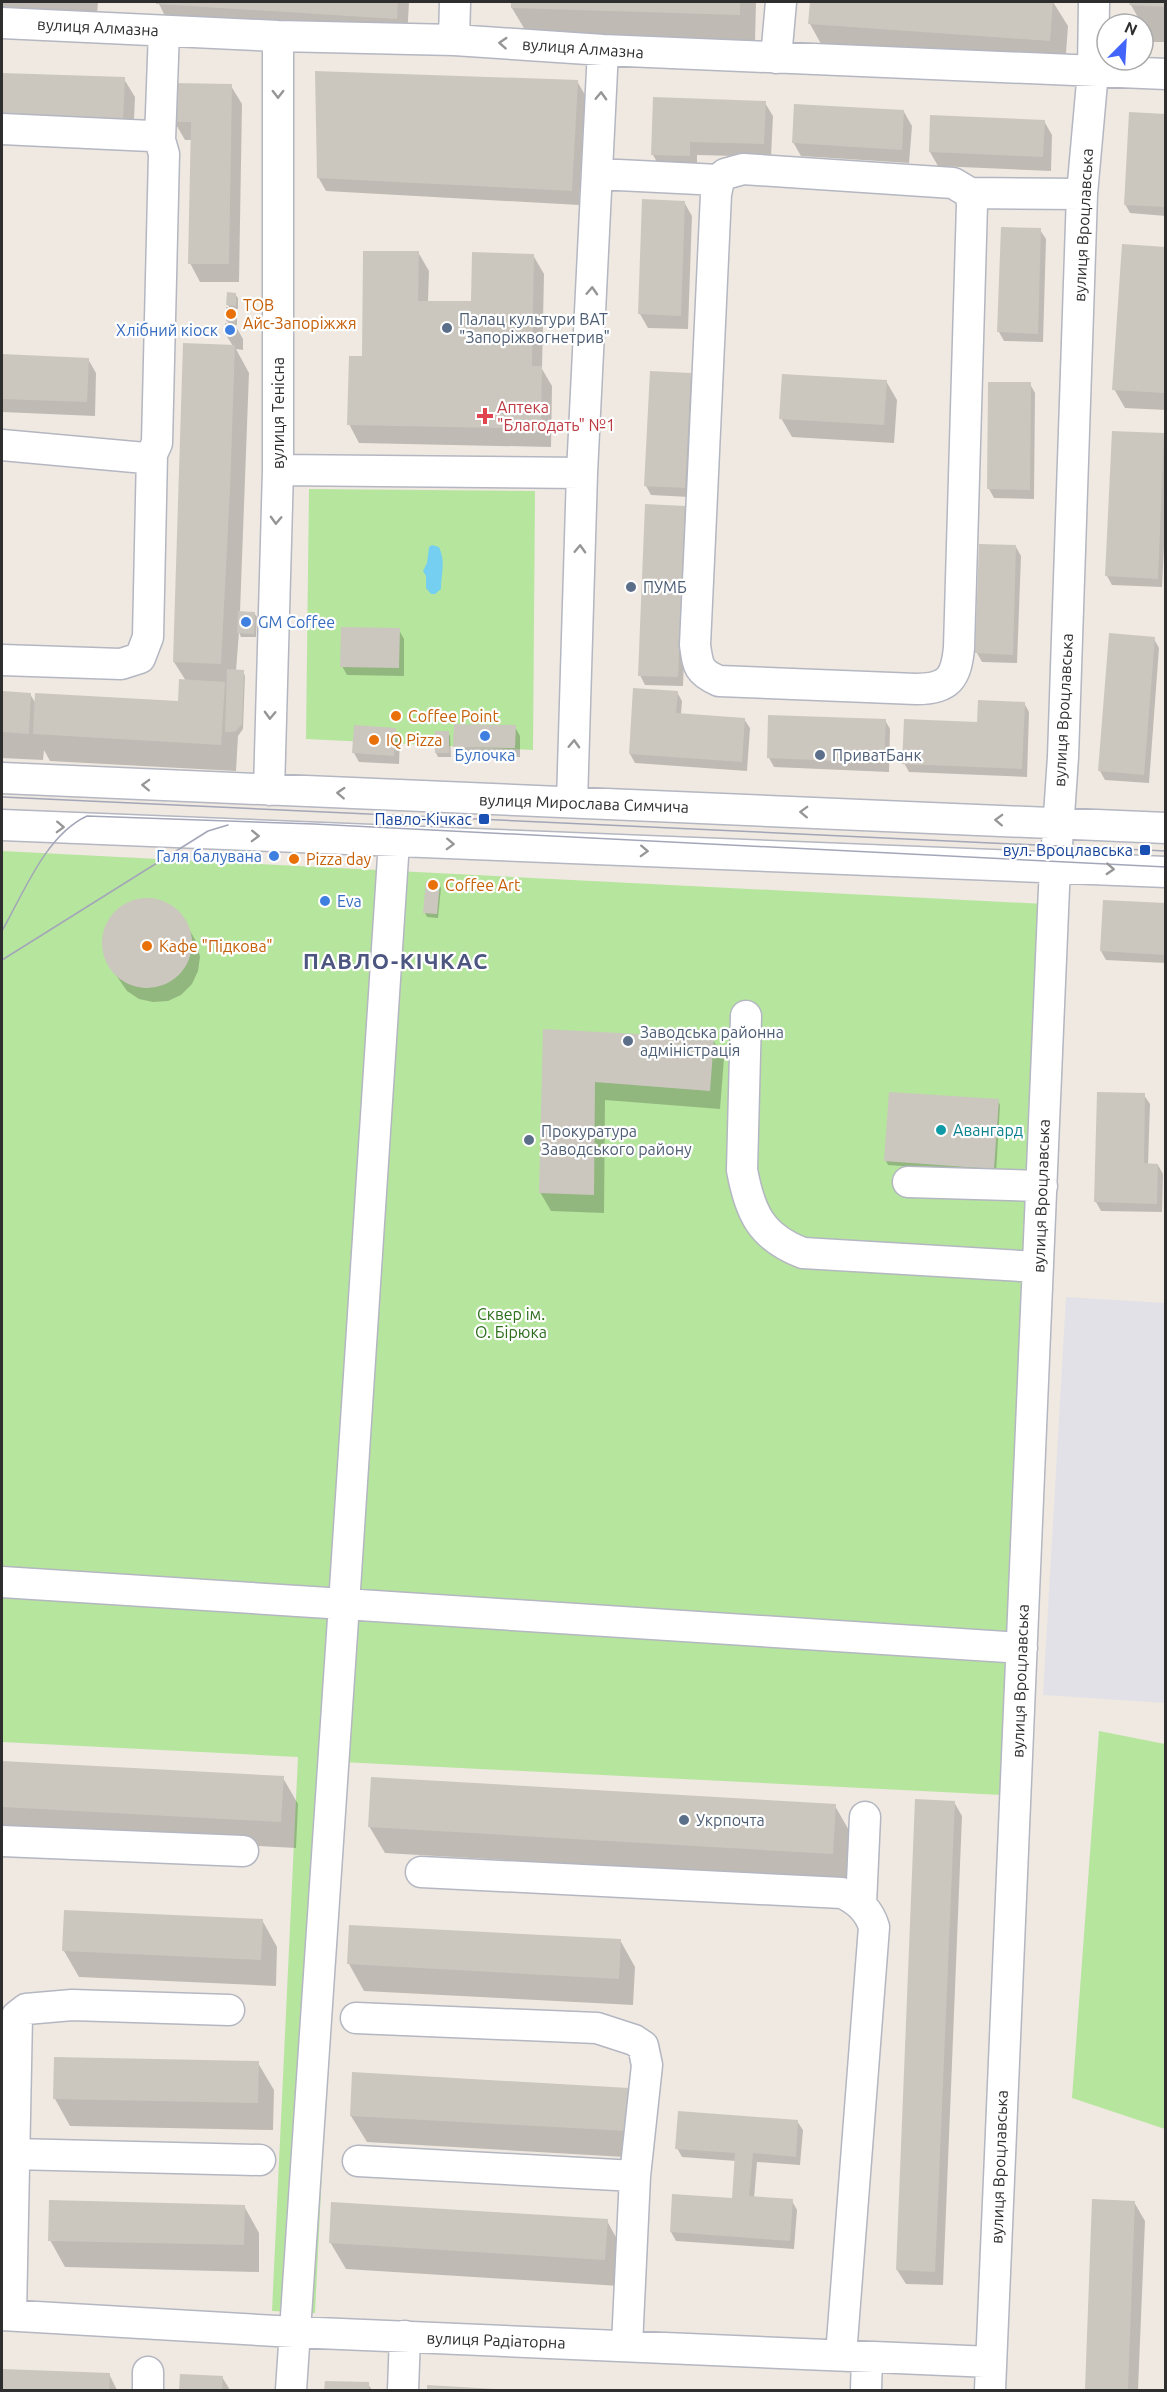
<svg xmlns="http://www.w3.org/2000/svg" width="1167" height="2392" font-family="Ubuntu,sans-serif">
<rect width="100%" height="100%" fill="#efe9e1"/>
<path fill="#e3e1e8" d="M1066,1297L1165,1303V1703L1043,1695Z"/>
<path fill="#b6e59e" d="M309,489L535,491L533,750L306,739Z
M2,851L1045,904L1002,1795L342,1762L315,2313L272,2311L298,1757L2,1742Z
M1099,1731L1165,1744V2129L1072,2098Z"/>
<path fill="#75cff0" d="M432,545L439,547C446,562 441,574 441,589L435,594H431L426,588V576L423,571L427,563L429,547Z"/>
<path fill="#0003" d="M2,2H98L97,14L2,10Z
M158,2H409L407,38L168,22Z
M512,2H756L755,42L528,35L512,8Z
M811,2H1053L1068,26L1065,67L825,51L810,24Z
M1131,2H1166V42H1152L1131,5Z
M2,74L124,79L135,97L133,140L2,135Z
M577,81L585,95L579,205L326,191L318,177Z
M231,86L242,104L239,282H200L190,263L192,140H185L174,121Z
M765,103L773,116L771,157L697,155V170L661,169L653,155Z
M904,112L912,126L909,163L801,156L793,142Z
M1166,115V216L1130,213L1125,204Z
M1044,121L1052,135L1051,171L938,166L930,152Z
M684,202L692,216L688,329L648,328L640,314Z
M1040,230L1046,239L1043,342L1004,341L999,332Z
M1166,248V410L1125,408L1114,389Z
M418,252L429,271L428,302H472L533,255L544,274L542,369L552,386L551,447L359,443L349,424L363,358Z
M235,294L238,298V309H235L237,313V325H235L243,339V350L236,349L249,373L240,612L254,613L257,617L256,637H241L239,632L236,671L243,672L245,676L243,729L238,736L236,771L50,761L44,750L43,760L2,758V692L30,694L36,704L179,703L186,681L174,662L233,346L226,335L230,325L227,321L230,309L228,305Z
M2,355L88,359L96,373L95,416L2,412Z
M651,372L690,374L695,383L689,497L651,495L646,486Z
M886,381L897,400L894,443L792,437L781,418Z
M990,383L1030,384L1035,393L1034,499L994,498L989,489Z
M1163,435L1166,439V505L1162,587L1112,585L1107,576Z
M684,507L689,516L683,686L645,685L640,675Z
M1016,547L1021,556L1017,663L982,662L977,653Z
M399,630L404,639V676L347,675L342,666Z
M1154,639L1159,648L1149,783L1105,780L1100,771Z
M677,692L682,701L681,714L744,719L750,728L747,771L635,763L630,754Z
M1024,703L1029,712L1027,777L909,772L904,763L979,723Z
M770,716L885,720L890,729L889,772L774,767L769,758Z
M515,727L520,736V757L460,756L455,747Z
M395,729L400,738L399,764L359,762L354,753Z
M448,732L450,736L451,757H438L436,753Z
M439,884L441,888L438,918L427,917L425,913Z
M142,900H157L170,906L181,915L197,943L200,957L198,971L192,984L181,995L168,1001L153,1002L139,999L127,991L109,965L104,951L103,937L108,923L117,912L129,903Z
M1166,905V963L1106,960L1101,951Z
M545,1030L713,1040L724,1058L720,1109L605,1100L604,1213L551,1211L540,1192Z
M1144,1095L1150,1104L1148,1165H1158L1163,1174L1162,1212L1101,1211L1096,1202Z
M998,1101L1000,1105L996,1173L888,1165L886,1161Z
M2,1763L283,1778L298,1804L296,1848L2,1833Z
M954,1802L962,1816L943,2285L906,2284L897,2270Z
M835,1806L850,1832L848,1880L385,1853L369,1826Z
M262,1920L277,1947L276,1986L79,1977L64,1951Z
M351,1927L620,1940L635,1967L633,2005L364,1991L349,1964Z
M258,2063L274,2090L273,2130L70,2126L55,2099Z
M628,2090L644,2116L642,2158L367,2142L351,2116Z
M797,2121L803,2130L800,2165L757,2162L754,2198L792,2201L797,2210L794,2249L676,2241L671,2232L733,2200L736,2161L682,2157L677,2148Z
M1093,2201L1134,2202L1145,2221L1138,2390H1086Z
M244,2206L259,2233V2272L65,2267L50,2240Z
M607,2221L622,2248L620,2286L346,2269L330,2242Z
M2,2370L109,2374L117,2390H2Z
M181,2376L222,2377L230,2390H181Z
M326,2382L368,2384L372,2390H326Z
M428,2387L502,2390H428Z"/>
<path fill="#cbc7bf" d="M156,2H398L397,19L156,4Z
M511,2H740V15L511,8Z
M810,2H1053L1050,41L808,24Z
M1130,2H1166V7L1129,5Z
M315,71L578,80L572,191L317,178Z
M2,73L125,77L123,122L2,117Z
M173,83L232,84L229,264H188L191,122H173Z
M653,97L766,101L764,144L690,142V156L651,155Z
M794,104L904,110L902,150L792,143Z
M1129,112L1166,114V207L1124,205Z
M930,115L1045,120L1043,157L929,152Z
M642,199L685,201L681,316L638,314Z
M1001,227L1041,228L1038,334L997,332Z
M1122,244L1166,247L1164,393L1112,390Z
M363,251H419L418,301H471L472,252L534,254L532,366H542L541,429L347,425L349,356H362Z
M227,292L236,293V306L226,305Z
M226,307L236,308L235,322L226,321Z
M225,323L236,324V336H225Z
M183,343L235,345L230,489L221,664L173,662Z
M2,354L89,358L87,402L2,399Z
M650,371L691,373L685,488L644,486Z
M782,374L887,380L884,425L779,419Z
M988,382H1031L1030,490L987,489Z
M1112,431L1164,433L1158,579L1105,576Z
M645,504L685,506L678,677L638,676Z
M979,544L1016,545L1013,655L975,653Z
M238,611L255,612L254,634L237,633Z
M341,627L400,628L399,668L340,667Z
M1109,633L1155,637L1144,775L1098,771Z
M227,669L244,670L242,724L236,731L232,732H225Z
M179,679L225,682L221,745L33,734L35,693L178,701Z
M633,688L678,691L676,713L745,718L742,762L629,754Z
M2,691L31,693L29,734L2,732Z
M978,700L1025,702L1022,769L902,764L904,719L977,722Z
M768,715L886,719L884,763L767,758Z
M454,724L516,725L515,748L453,747Z
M354,725L396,728L394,756L352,753Z
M435,731H449V753H435Z
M426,881L440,882L437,914L423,913Z
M102 943a45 45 0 1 1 90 0a45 45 0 1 1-90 0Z
M1103,900L1166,903V955L1100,951Z
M543,1029L714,1038L710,1091L595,1082L594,1195L539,1193Z
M889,1092L999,1099L994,1169L884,1161Z
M1097,1092L1145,1093L1144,1163L1158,1164L1157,1204L1094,1202Z
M2,1761L284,1776L281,1822L2,1807Z
M371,1777L836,1804L833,1854L368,1827Z
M915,1799L955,1801L935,2272L896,2270Z
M64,1910L263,1919L261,1960L62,1951Z
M349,1925L621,1939L619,1979L347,1964Z
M54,2057L259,2061L258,2103L53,2099Z
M352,2072L629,2088L627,2131L350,2116Z
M678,2111L798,2120L796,2157L753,2153L749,2196L793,2199L790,2241L670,2232L672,2194L732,2198L735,2153L675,2149Z
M1092,2199L1135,2201L1128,2390H1085Z
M49,2200L245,2205L244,2245L48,2241Z
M331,2202L608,2219L605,2260L329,2243Z
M2,2369L110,2373L109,2390H2Z
M180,2374L223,2376L222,2390H179Z
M325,2381L369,2382V2390H324Z
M427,2385L495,2389V2390H427Z"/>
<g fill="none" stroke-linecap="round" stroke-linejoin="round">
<g stroke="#b4b7c1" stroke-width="33">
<path id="minor" d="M2,23L278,36L454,40L603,50L1166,74
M454,40L455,2
M776,58L781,2
M2,129L151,136L160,140
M598,174L719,180L725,174L743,169L953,183L970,193L972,204L959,648C956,678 949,689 916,689L719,681C698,672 698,666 695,645L716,194L719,180
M970,193L1082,194
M2,445L145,458L152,454L148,637L140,658L121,664L2,660
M152,454L157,443L164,154L160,140L164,31
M278,470L582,473
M2,778L1166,828
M269,790L278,470V36
M572,802L582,473L603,50
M2,825L1166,872
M746,1016L742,1170C750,1213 761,1237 803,1253L1038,1267
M908,1182L1042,1186
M2,1582L344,1604L393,857
M2,1841L243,1851
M421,1872L842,1893C858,1900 869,1910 874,1927L841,2355
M861,1904L865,1817
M356,2018L597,2028L634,2040L643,2046L647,2065L635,2176L627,2345
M13,2154L260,2160
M358,2161L635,2176
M2,2315L294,2332L991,2362
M11,2315L17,2016L26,2009L72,2005L229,2010
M148,2390V2372
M291,2390L344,1604L1022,1648
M403,2390L405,2336
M866,2390L867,2357
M990,2390L1054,888L1063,757L1082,194L1093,71L1094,2"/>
</g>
<use href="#minor" stroke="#fff" stroke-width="30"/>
<path stroke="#a3a6b8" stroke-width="1.5" d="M2,797L1166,851
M2,931C24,892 46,835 87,816L314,824L1166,867
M2,960L208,831L228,825"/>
</g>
<defs><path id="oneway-chevron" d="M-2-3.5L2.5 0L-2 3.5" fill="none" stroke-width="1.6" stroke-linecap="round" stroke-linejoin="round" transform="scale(1.5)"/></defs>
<g stroke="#969696">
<use href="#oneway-chevron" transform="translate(503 43) rotate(-176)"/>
<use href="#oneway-chevron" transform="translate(278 94) rotate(90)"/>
<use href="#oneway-chevron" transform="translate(601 96) rotate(-88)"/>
<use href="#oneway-chevron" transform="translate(592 291) rotate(-87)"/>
<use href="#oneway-chevron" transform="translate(276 520) rotate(92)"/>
<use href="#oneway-chevron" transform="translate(580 549) rotate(-88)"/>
<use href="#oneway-chevron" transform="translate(270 715) rotate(92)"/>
<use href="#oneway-chevron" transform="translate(574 744) rotate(-88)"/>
<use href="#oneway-chevron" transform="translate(146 785) rotate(-178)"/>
<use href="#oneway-chevron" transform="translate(341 793) rotate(-177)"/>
<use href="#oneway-chevron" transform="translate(804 812) rotate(-178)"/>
<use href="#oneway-chevron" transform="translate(999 820) rotate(-178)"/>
<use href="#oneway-chevron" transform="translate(60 827) rotate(2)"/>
<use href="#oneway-chevron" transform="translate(255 836) rotate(2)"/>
<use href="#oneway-chevron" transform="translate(450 844) rotate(2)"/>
<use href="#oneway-chevron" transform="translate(644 851) rotate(2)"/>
<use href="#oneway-chevron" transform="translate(1110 869) rotate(3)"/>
</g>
<g fill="#e8710a" stroke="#fff" stroke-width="2">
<circle cx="231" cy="314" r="6"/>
<circle cx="396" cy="716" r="6"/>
<circle cx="374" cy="740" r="6"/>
<circle cx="294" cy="859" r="6"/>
<circle cx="433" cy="885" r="6"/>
<circle cx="147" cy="946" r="6"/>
</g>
<g fill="#5c6f8a" stroke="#fff" stroke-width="2">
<circle cx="447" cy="328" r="6"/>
<circle cx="631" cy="587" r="6"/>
<circle cx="820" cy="755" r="6"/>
<circle cx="628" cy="1041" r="6"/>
<circle cx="529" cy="1140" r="6"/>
<circle cx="684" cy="1820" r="6"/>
</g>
<g fill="#3f7fe0" stroke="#fff" stroke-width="2">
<circle cx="230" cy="330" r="6"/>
<circle cx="246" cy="622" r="6"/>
<circle cx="485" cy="736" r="6"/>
<circle cx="274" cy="856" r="6"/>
<circle cx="325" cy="901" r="6"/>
</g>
<path fill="#e0444e" stroke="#fff" stroke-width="2" d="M482 407h6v6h6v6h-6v6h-6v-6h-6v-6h6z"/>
<g fill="#1a4fb4" stroke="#fff" stroke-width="2">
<rect x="478" y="813" width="12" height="12" rx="3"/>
<rect x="1139" y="844" width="12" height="12" rx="3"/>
</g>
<circle fill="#0f9aa8" stroke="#fff" stroke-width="2" cx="941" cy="1130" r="6"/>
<g text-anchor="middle" stroke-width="4.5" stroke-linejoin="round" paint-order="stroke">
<g font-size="16" fill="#2e2e2e" stroke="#fff">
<text transform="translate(98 27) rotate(3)" y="6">вулиця Алмазна</text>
<text transform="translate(583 48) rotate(4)" y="6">вулиця Алмазна</text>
<text transform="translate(1083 225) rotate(-87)" y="6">вулиця Вроцлавська</text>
<text transform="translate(278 413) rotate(-90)" y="6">вулиця Тенісна</text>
<text transform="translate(1063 710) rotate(-87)" y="6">вулиця Вроцлавська</text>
<text transform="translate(584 803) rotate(2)" y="6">вулиця Мирослава Симчича</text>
<text transform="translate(1041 1196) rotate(-88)" y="6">вулиця Вроцлавська</text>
<text transform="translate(1020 1681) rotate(-88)" y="6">вулиця Вроцлавська</text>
<text transform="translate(999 2167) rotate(-88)" y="6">вулиця Вроцлавська</text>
<text transform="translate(496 2340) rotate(2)" y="6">вулиця Радіаторна</text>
</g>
<g font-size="16" fill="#c56008" stroke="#fff" text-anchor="start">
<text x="243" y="311">ТОВ<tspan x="243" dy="18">Айс-Запоріжжя</tspan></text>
<text x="408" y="722">Coffee Point</text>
<text x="386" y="746">IQ Pіzza</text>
<text x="306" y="865">Pizza day</text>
<text x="445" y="891">Coffee Art</text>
<text x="159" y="952">Кафе "Підкова"</text>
</g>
<g font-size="16" fill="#4e5e75" stroke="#fff" text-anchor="start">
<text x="459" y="325">Палац культури ВАТ<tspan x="459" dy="18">"Запоріжвогнетрив"</tspan></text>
<text x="643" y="593">ПУМБ</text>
<text x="832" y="761">ПриватБанк</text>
<text x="640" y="1038">Заводська районна<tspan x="640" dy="18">адміністрація</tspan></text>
<text x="541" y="1137">Прокуратура<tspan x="541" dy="18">Заводського району</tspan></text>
<text x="696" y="1826">Укрпочта</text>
</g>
<g font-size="16" fill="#366cbe" stroke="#fff" text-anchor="end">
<text x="218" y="336">Хлібний кіоск</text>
<text x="258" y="628" text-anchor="start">GM Coffee</text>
<text x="485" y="761" text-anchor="middle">Булочка</text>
<text x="262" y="862">Галя балувана</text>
<text x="337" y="907" text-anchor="start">Eva</text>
</g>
<g font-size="16" fill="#be3a42" stroke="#fff" text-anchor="start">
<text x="497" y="413">Аптека<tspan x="497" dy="18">"Благодать" №1</tspan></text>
</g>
<g font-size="16" fill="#164399" stroke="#fff" text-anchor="end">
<text x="472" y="825">Павло-Кічкас</text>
<text x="1133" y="856">вул. Вроцлавська</text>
</g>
<g font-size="16" fill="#0d838f" stroke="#fff" text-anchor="start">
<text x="953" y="1136">Авангард</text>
</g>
<g font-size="16" fill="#2c6e1b" stroke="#fff">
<text x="511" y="1320">Сквер ім.<tspan x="511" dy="18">О. Бірюка</tspan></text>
</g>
<g font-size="22" font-weight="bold" letter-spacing="1.5" fill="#4d5680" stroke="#fff">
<text x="396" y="969">ПАВЛО-КІЧКАС</text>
</g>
</g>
<rect width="1167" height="2392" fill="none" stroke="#2e2e2e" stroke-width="6"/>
<g transform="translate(1125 42) rotate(24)"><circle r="28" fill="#ffffff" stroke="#ababab" stroke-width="1.5"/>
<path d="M0-4.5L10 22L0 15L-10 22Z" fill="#4264fb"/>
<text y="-9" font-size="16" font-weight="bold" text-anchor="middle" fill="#2e2e2e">N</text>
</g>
</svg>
